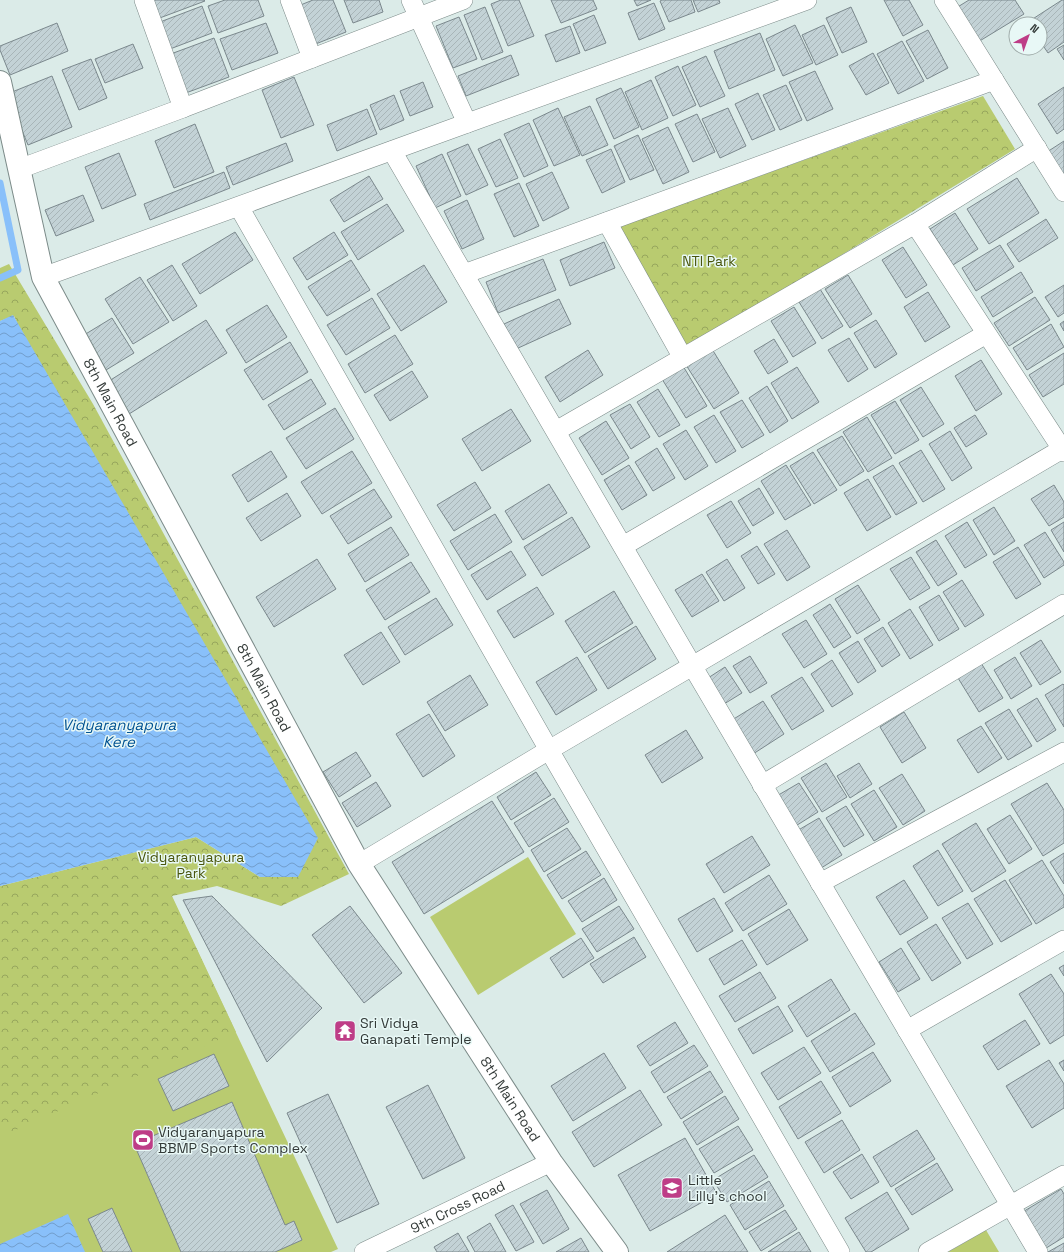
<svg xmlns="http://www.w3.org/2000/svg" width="1064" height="1252" font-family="'Space Grotesk',sans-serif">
<defs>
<pattern id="park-crowns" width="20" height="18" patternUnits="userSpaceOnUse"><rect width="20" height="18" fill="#b9cb70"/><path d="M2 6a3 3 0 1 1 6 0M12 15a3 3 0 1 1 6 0" fill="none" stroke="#97a65d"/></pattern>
<pattern id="water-waves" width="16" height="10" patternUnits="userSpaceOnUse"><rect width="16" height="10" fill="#89c0fa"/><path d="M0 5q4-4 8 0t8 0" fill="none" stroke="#719dcb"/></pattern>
<pattern id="building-hatch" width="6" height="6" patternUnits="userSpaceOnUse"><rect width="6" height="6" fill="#c3d2d6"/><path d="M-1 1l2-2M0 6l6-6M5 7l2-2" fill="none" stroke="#a8b5b8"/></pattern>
</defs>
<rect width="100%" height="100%" fill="#dbebe8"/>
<path fill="#b9cb70" d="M528,857L576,934L478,995L430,917Z
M172,897L338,1249L331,1252H0V934Z
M986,1230L999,1252H948Z"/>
<path fill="url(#park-crowns)" d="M983,96L1015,149L686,350L617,227Z
M9,264L93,404L349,874L281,906L217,886L172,896L236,1032L0,1137V886L196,837L260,877L14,316L0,321V268Z"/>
<path fill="url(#water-waves)" d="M13,315L318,838L298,877H260L196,837L0,886V321Z
M68,1214L85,1252H0V1244Z"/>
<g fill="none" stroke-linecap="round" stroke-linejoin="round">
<path stroke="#89c0fa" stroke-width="7" d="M0,183L18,270L0,278"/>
</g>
<path fill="url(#building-hatch)" stroke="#7b888d" d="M150,0H204L205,1L157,19Z
M225,0H258L264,16L218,33L208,6Z
M313,0H333L346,32L313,45L298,6Z
M344,0H379L383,12L353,23Z
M501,0H519L534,36L508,46L491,4Z
M551,0H593L597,9L561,23Z
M634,0H651L637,6Z
M662,0H691L695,12L669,22L660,1Z
M693,0H719L720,3L698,12Z
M884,0H909L923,25L903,36Z
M969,0H1015L1024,14L978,42L956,8Z
M1062,0H1064V42L1048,53L1040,41V24H1029L1028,22Z
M654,3L665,29L639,40L628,13Z
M202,6L212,33L170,49L160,22Z
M485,7L503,52L482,60L464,15Z
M851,7L867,42L842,53L826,18Z
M594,15L606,43L585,51L573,24Z
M459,17L477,59L453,68L436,26Z
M57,23L68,51L10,75L0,50V46Z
M266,23L278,53L232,70L220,39Z
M795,25L813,63L783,76L766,39Z
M824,25L838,55L816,65L802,35Z
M570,26L580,53L556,62L545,35Z
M928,30L948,68L927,79L906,41Z
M760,33L775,70L729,89L714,51Z
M214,38L229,77L183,94L168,55Z
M902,41L924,81L898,94L877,54Z
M133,44L143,68L105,83L95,59Z
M1064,45V60L1057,49Z
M873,53L889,83L866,95L849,66Z
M511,55L519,75L466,96L458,76Z
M706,56L725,96L700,107L682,67Z
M91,59L107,98L79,110L62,70Z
M678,66L696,105L673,116L655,77Z
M815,71L833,109L807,121L789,82Z
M52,76L72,127L28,145L7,94Z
M294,77L314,125L281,138L262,90Z
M651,80L668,118L642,130L625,92Z
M423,82L433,107L410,116L400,91Z
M786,85L802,120L780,130L763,95Z
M1064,87V129L1057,134L1038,104Z
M621,88L639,127L614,139L596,99Z
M758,93L775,130L752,140L735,104Z
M394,95L404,120L380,130L370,105Z
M590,106L608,145L582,156L564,117Z
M558,108L580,155L554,166L533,120Z
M728,108L746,146L720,158L702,119Z
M367,109L377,134L337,151L327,125Z
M697,114L715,152L693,162L675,124Z
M529,123L548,166L524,177L504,134Z
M195,124L214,172L174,188L155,141Z
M668,127L689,172L663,184L642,139Z
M638,135L654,170L630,180L614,146Z
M500,139L518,178L496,187L478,149Z
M1064,141V179L1047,152Z
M286,143L293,161L233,185L226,167Z
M468,144L488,185L466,195L447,153Z
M611,149L625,182L602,193L586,160Z
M119,153L136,195L102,209L85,167Z
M442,154L461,196L435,208L416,166Z
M224,172L230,188L150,220L144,204Z
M552,172L569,208L543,221L526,184Z
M369,176L383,199L344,222L330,200Z
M1017,178L1039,213L989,244L967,209Z
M519,183L539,226L514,237L494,194Z
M83,195L94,221L56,236L45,210Z
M467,200L484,239L462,249L444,211Z
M387,204L404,231L358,260L341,232Z
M955,213L978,249L953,265L930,229Z
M1046,219L1058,238L1019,262L1007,244Z
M235,232L253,260L200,294L182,264Z
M334,232L348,255L307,280L293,258Z
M604,242L615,268L570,286L560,260Z
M1000,245L1014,267L976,291L962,268Z
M903,247L927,285L906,298L882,260Z
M543,259L556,290L498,313L486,282Z
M351,260L370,290L327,316L308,287Z
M172,265L197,306L173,321L147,280Z
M424,265L447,302L401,331L377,294Z
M1021,272L1033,292L993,317L981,297Z
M848,275L872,314L850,328L825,289Z
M140,277L169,322L133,344L105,299Z
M1064,285V313L1058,317L1045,297Z
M820,289L843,326L822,339L799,302Z
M928,292L950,327L925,342L904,307Z
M1035,297L1050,320L1009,346L994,323Z
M372,298L390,328L346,355L327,325Z
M559,299L571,324L516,349L504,324Z
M267,305L287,337L246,363L226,330Z
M794,307L816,343L793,357L771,321Z
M112,318L134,353L106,370L84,335Z
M206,320L227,353L129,414L109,381Z
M876,320L897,354L875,368L854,333Z
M1064,321V331L1060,324Z
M1051,324L1064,347L1027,370L1013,348Z
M395,335L413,364L365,393L348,364Z
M849,338L868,369L848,382L828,350Z
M774,339L788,362L768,374L754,351Z
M290,342L308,372L263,400L244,370Z
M712,349L739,393L714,409L686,365Z
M588,350L603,375L560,402L545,377Z
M1064,353V384L1043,397L1029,375Z
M981,360L1002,394L976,411L955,376Z
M683,366L707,406L686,418L662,379Z
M797,367L819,402L792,419L771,383Z
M412,371L428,397L390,421L374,395Z
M311,379L326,404L284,430L268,405Z
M767,386L788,421L770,433L749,398Z
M921,387L944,424L923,437L900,400Z
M658,389L680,425L659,437L637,402Z
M742,400L764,435L742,448L720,412Z
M895,401L919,440L895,454L871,415Z
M630,404L650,437L631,449L610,415Z
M335,408L354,439L306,469L286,438Z
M511,409L531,441L482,471L462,439Z
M714,415L736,451L716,463L694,427Z
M975,415L987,434L966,447L954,428Z
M867,417L892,458L868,472L843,432Z
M606,421L629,458L602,475L579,438Z
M686,430L708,466L685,480L663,444Z
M950,431L972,468L952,481L929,444Z
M842,436L864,471L840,486L817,450Z
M657,448L675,478L653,491L635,462Z
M921,450L945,489L923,502L899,463Z
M271,451L287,477L248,502L232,475Z
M352,451L372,483L322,514L301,482Z
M813,452L837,490L814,504L790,466Z
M629,465L647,495L622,510L604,480Z
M786,465L811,505L785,520L761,481Z
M893,465L917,503L896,515L873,477Z
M868,479L891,517L867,531L844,493Z
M475,482L491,508L454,531L437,505Z
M549,484L567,513L523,540L505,511Z
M1054,485L1064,502V517L1049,526L1031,499Z
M759,488L774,513L753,526L738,501Z
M374,489L392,517L348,544L330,516Z
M287,493L301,516L261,541L246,518Z
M731,501L751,533L727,548L707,515Z
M994,507L1015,541L994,555L973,520Z
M495,514L512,542L468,570L450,541Z
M572,517L590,547L542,576L524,547Z
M967,522L987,555L965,568L945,536Z
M1064,522V552L1051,530Z
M391,527L409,555L365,582L348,554Z
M787,530L810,567L787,581L764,544Z
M1045,532L1064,562V565L1044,578L1024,545Z
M936,540L957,574L938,586L916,552Z
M757,546L775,574L758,584L741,556Z
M1018,547L1041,584L1016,599L993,562Z
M511,551L526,575L487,600L471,575Z
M911,557L930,588L910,600L890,569Z
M317,559L336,589L274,627L256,597Z
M727,559L745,588L724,601L706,572Z
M411,562L430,592L385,620L366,590Z
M702,574L719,601L692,617L675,590Z
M962,580L984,615L965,627L943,592Z
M858,585L880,620L857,634L835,599Z
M537,587L554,614L514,638L497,611Z
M614,591L633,623L585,653L565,621Z
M939,595L959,629L939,641L919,607Z
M436,598L453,625L405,655L388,627Z
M830,604L851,637L834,648L813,615Z
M910,609L933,645L910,659L888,623Z
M806,620L827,654L804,668L782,634Z
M636,626L656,659L608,689L588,656Z
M883,627L900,655L882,667L864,639Z
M381,632L400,662L363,685L344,655Z
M1041,640L1061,672L1040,685L1020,653Z
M858,641L876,671L858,683L839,653Z
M750,656L767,683L750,693L733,666Z
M577,657L597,690L556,715L536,682Z
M1015,657L1032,686L1011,699L994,670Z
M832,660L853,694L832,707L811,674Z
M981,663L1003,698L979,712L958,678Z
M725,667L742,693L724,704L708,678Z
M470,675L488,705L445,731L427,702Z
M802,677L824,711L792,730L771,696Z
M1063,684L1064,685V727L1045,695Z
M1037,698L1056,730L1037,742L1017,710Z
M763,701L784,734L753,754L732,720Z
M1009,709L1032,746L1008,760L985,723Z
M904,712L926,748L902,763L880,727Z
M429,714L455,756L423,777L396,734Z
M981,726L1002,758L978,773L957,740Z
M686,730L703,758L662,783L645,755Z
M356,752L371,776L339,797L323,772Z
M826,763L847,797L822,812L801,778Z
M859,763L872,784L850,798L837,776Z
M536,772L551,795L511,820L497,797Z
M902,774L925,811L903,825L879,788Z
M376,782L391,806L357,827L342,803Z
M799,783L818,812L794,827L775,797Z
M1047,783L1064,810V843L1043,856L1011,804Z
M874,790L897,827L874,841L851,804Z
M554,798L569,822L529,847L514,823Z
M492,801L524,852L424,914L392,862Z
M846,806L864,835L844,847L826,818Z
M1010,815L1032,849L1009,864L987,829Z
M819,818L842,855L818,870L795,832Z
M976,823L1006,871L972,892L942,844Z
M567,828L581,849L544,872L531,850Z
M752,836L770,865L724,893L706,864Z
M938,850L963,891L938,906L913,866Z
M586,851L601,875L562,899L547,875Z
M1064,853V884L1050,862Z
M1042,860L1064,896V907L1036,924L1009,880Z
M769,875L787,904L743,931L725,903Z
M604,878L617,900L582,922L568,901Z
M904,880L928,918L900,935L876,897Z
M1005,880L1032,924L1001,942L974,899Z
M212,896L322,1008L267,1062L183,900Z
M714,898L733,931L697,952L678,919Z
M968,903L993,944L967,959L942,918Z
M350,906L402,973L364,1003L312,935Z
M619,906L634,929L597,952L582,929Z
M789,909L808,940L767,965L748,934Z
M936,924L961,963L932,981L907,942Z
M634,937L646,957L603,983L590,964Z
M581,938L594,958L563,978L550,958Z
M742,940L757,965L724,985L709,959Z
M901,948L920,979L898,992L879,962Z
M1064,965V976L1059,968Z
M760,972L776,998L735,1022L719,996Z
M1051,974L1064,994V1035L1050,1044L1019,994Z
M831,979L850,1010L807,1037L788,1006Z
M778,1006L793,1031L753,1054L738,1029Z
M855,1013L875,1044L830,1072L811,1041Z
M1025,1020L1040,1044L998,1070L983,1046Z
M675,1022L688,1043L650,1066L637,1046Z
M694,1045L708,1066L664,1093L651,1072Z
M804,1047L821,1073L778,1100L761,1073Z
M873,1052L891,1081L850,1107L832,1077Z
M604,1053L626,1088L573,1121L551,1086Z
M214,1054L229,1086L173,1111L158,1079Z
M1049,1060L1064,1084V1108L1032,1128L1006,1086Z
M1064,1060V1071L1059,1063Z
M710,1071L723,1092L681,1119L667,1097Z
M821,1081L841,1113L798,1139L779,1107Z
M428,1085L465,1158L423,1179L386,1107Z
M640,1090L662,1125L594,1167L572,1132Z
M328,1094L379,1204L337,1223L287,1113Z
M725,1096L739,1119L697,1145L683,1122Z
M232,1102L285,1225L294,1221L302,1240L275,1252H181L134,1144Z
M842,1120L860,1150L824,1173L805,1142Z
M738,1126L753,1150L714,1173L699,1149Z
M917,1130L935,1159L891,1187L873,1157Z
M685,1138L717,1194L650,1231L618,1175Z
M862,1154L879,1182L851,1199L833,1172Z
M754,1155L768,1177L727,1202L713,1180Z
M937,1163L953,1190L912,1215L895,1189Z
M769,1181L784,1206L745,1230L730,1205Z
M1061,1189L1064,1194V1237L1043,1250L1021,1213Z
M547,1190L569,1229L543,1244L520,1204Z
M887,1192L909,1229L871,1252H866L845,1218Z
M513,1205L534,1242L516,1251L495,1215Z
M112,1208L132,1252H103L88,1219Z
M785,1210L797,1229L761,1251L749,1232Z
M725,1215L748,1252H667Z
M490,1223L506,1252H475L467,1237Z
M799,1232L811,1252H768Z
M458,1233L469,1252H437L434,1247Z
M581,1238L589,1252H556Z
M1064,1243V1252H1048Z"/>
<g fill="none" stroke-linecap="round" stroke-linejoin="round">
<g stroke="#7c8b89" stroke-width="20">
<g id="minor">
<path d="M290,0L312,58"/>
<path d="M411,0L467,123"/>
<path d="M944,0L1064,192"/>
<path d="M183,108L463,0"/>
<path d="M392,151L693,667L1038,1252"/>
<path d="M19,169L183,108L144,0"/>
<path d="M239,207L549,750L840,1252"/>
<path d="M607,222L683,358"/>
<path d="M915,224L1064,452"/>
<path d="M464,274L994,80"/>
<path d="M43,277L807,0"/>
<path d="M556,431L915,224L1037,148"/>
<path d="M623,546L986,334"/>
<path d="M762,785L1064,604"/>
<path d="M359,864L549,750L1064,448"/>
<path d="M820,883L1064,752"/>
<path d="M907,1030L1064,940"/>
<path id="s1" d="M364,1252L551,1162"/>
<path d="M928,1252L1064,1175"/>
</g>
</g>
<g stroke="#7c8b89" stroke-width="24">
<g id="tertiary">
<path id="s2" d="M0,82L43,277L359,864L551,1162L617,1252"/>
</g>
</g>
<use href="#minor" stroke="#fff" stroke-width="19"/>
<use href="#tertiary" stroke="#fff" stroke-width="22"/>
</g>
<defs>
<g id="temple-square" transform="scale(1.15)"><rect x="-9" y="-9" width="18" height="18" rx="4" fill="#be3d87" stroke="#e8f8f6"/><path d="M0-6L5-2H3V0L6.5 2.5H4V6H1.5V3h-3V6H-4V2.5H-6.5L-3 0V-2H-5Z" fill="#fff"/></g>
<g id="stadium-square" transform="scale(1.15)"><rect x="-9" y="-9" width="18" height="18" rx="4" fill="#be3d87" stroke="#e8f8f6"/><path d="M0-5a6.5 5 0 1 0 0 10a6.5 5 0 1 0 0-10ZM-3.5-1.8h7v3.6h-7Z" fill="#fff"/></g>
<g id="school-square" transform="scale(1.15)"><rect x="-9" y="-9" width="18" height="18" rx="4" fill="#be3d87" stroke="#e8f8f6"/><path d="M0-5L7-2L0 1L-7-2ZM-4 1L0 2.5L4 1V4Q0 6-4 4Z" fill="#fff"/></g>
</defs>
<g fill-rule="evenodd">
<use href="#temple-square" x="345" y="1031"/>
<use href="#stadium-square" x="143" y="1140"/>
<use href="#school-square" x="672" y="1188"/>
</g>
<g text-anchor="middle" stroke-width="3" stroke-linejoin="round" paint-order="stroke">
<g font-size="14" fill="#4a560d" stroke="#e8f8f6">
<text x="709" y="266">NTI Park</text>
<text x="191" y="862">Vidyaranyapura<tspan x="191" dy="16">Park</tspan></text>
</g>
<g font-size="14" fill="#333a38" stroke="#e8f8f6">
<text dy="5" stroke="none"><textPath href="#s2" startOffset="342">8th Main Road</textPath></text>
<text dy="5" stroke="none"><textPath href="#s2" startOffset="666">8th Main Road</textPath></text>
<text dy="5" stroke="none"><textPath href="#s2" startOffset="1146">8th Main Road</textPath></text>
<text dy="5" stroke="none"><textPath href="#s1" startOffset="104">9th Cross Road</textPath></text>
</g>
<g font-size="14" fill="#333a38" stroke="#e8f8f6" text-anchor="start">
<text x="360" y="1028">Sri Vidya<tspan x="360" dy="16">Ganapati Temple</tspan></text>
<text x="158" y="1137">Vidyaranyapura<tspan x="158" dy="16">BBMP Sports Complex</tspan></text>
<text x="688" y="1185">Little<tspan x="688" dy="16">Lilly's chool</tspan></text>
</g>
<g font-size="15" font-style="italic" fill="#025393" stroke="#e8f8f6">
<text x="119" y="730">Vidyaranyapura<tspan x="119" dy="17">Kere</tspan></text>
</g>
</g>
<g transform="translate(1028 36) rotate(41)"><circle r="19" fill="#e8f8f6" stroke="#a0acaa"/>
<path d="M0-3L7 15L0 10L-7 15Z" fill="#be3d87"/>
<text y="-6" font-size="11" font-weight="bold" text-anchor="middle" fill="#333a38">N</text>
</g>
</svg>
